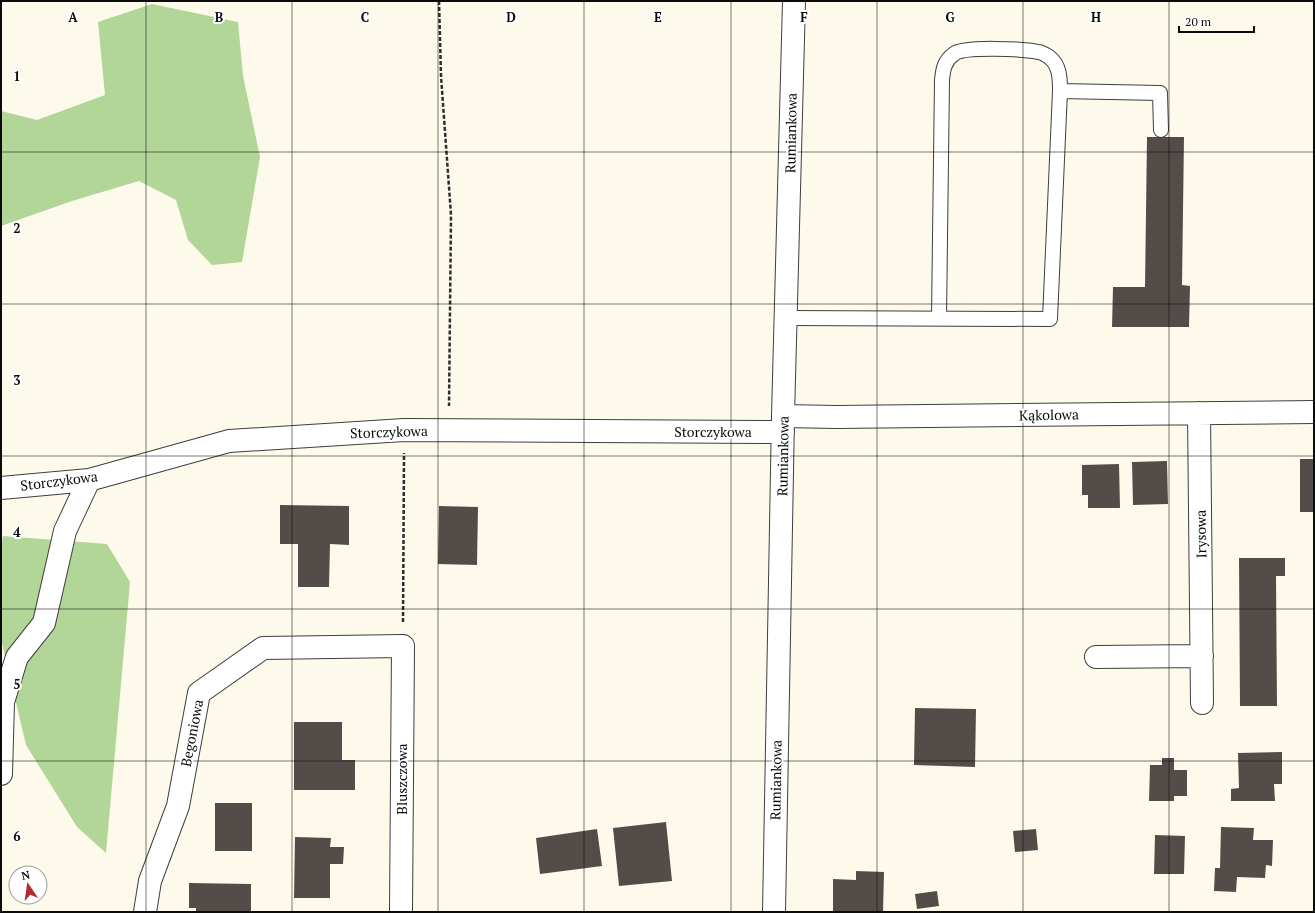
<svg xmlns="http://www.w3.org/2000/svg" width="1315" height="913" font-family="'PT Serif',serif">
<rect width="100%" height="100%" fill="#fefaeb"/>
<path fill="#b2d598" d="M152,4L238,22L243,76L260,157L242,262L212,265L188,240L176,200L139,181L72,201L1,226V111L37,120L105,95L98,22Z
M3,536L107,544L130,582L106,853L77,827L26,745L1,639V549Z"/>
<path fill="#534d49" d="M1147,137H1184L1182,285L1190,286L1189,327H1112L1113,287H1145Z
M1300,459H1314V512H1300Z
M1167,461L1168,504L1133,505L1132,462Z
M1119,464L1120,508H1088V495H1082V465Z
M280,505L349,506V545L330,544L329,587H298V544H280Z
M439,506L478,507L477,565L438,564Z
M1239,558H1285V576H1276L1277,706H1240Z
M915,708L976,709L975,767L914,765Z
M294,722H342V760H355V790H294Z
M1282,752V784H1274L1275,801H1231V789L1239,788L1238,753Z
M1162,758H1174V770H1187V796H1174V801H1149L1150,765H1162Z
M215,803H252V851H215Z
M666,822L672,881L619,886L613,828Z
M1221,827L1254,828L1253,840H1273L1272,866L1266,865L1265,878L1237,877L1236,892L1214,891L1215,868H1220Z
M597,829L602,866L540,874L536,838Z
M1036,829L1038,850L1015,852L1013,831Z
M1155,835L1185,836L1184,874H1154Z
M295,837L331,838L330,847H344L343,864H330V898H294Z
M856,871L884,872L883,912H833V879L856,880Z
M189,883L251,884V912H196V908H189Z
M937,891L939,906L917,909L915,894Z"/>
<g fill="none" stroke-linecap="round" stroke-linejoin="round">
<g stroke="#3e3e3e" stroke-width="16">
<path id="service" d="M1060,91L1160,93L1161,130
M786,318L1050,319L1060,91C1060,79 1060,65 1049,57C1046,55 1042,52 1038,52C1024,49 964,46 954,54C944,61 943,70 942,80L939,318"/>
</g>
<g stroke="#3e3e3e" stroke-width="24">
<path id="minor" d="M1199,413L1202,703
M783,416L836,417L1314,412
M1,488L89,480L229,441L404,430L783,432
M1096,657L1202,656
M1,774L3,702L17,657L44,623L65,531L89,480
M145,912L150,881L178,806L199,693L263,648L403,646L401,912
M774,912L783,416L794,1"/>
</g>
<path stroke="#2d2d2d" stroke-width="2.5" stroke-dasharray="4 2" stroke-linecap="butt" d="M439,1L441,76L451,215L449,406
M403,622L404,453"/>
<use href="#service" stroke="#fff" stroke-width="14"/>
<use href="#minor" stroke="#fff" stroke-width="22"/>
</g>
<path fill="none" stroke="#0b0b0b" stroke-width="1" stroke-opacity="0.55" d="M146,1V912M292,1V912M438,1V912M584,1V912M731,1V912M877,1V912M1023,1V912M1169,1V912M1,152H1314M1,304H1314M1,456H1314M1,609H1314M1,761H1314"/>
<g text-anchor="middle" stroke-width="4" stroke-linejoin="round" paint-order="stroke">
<g font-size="14" fill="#0b0b0b" stroke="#fff">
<text transform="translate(791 133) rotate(-89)" y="5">Rumiankowa</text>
<text transform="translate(1049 415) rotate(-1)" y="5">Kąkolowa</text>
<text transform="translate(389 432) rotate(-2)" y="5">Storczykowa</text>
<text x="713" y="437">Storczykowa</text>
<text transform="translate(783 456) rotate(-89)" y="5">Rumiankowa</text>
<text transform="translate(59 481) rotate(-7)" y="5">Storczykowa</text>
<text transform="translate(1201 534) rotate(-91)" y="5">Irysowa</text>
<text transform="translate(192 733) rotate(-79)" y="5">Begoniowa</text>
<text transform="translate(402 779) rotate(-90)" y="5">Bluszczowa</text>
<text transform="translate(776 780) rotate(-89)" y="5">Rumiankowa</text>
</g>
</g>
<g font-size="13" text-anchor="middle" font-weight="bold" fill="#0b0b0b" stroke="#fff" stroke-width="4" stroke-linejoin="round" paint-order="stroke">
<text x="73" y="22">A</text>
<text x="219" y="22">B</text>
<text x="365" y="22">C</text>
<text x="511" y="22">D</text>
<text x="658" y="22">E</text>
<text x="804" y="22">F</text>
<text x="950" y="22">G</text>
<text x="1096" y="22">H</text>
<text x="17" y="81">1</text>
<text x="17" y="233">2</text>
<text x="17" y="385">3</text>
<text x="17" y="537">4</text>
<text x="17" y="689">5</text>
<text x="17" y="841">6</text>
</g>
<rect width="1315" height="913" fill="none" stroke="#0b0b0b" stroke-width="4"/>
<g transform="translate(28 885) rotate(347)"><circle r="19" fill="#ffffff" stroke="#9d9d9d"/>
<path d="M0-3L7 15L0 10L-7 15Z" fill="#b12e32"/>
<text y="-6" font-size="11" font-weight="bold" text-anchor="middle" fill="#0b0b0b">N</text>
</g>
<path d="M1179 26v6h75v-6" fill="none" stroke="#0b0b0b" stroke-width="2"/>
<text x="1185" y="26" font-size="12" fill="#0b0b0b" stroke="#ffffff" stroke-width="3" paint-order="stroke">20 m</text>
</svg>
